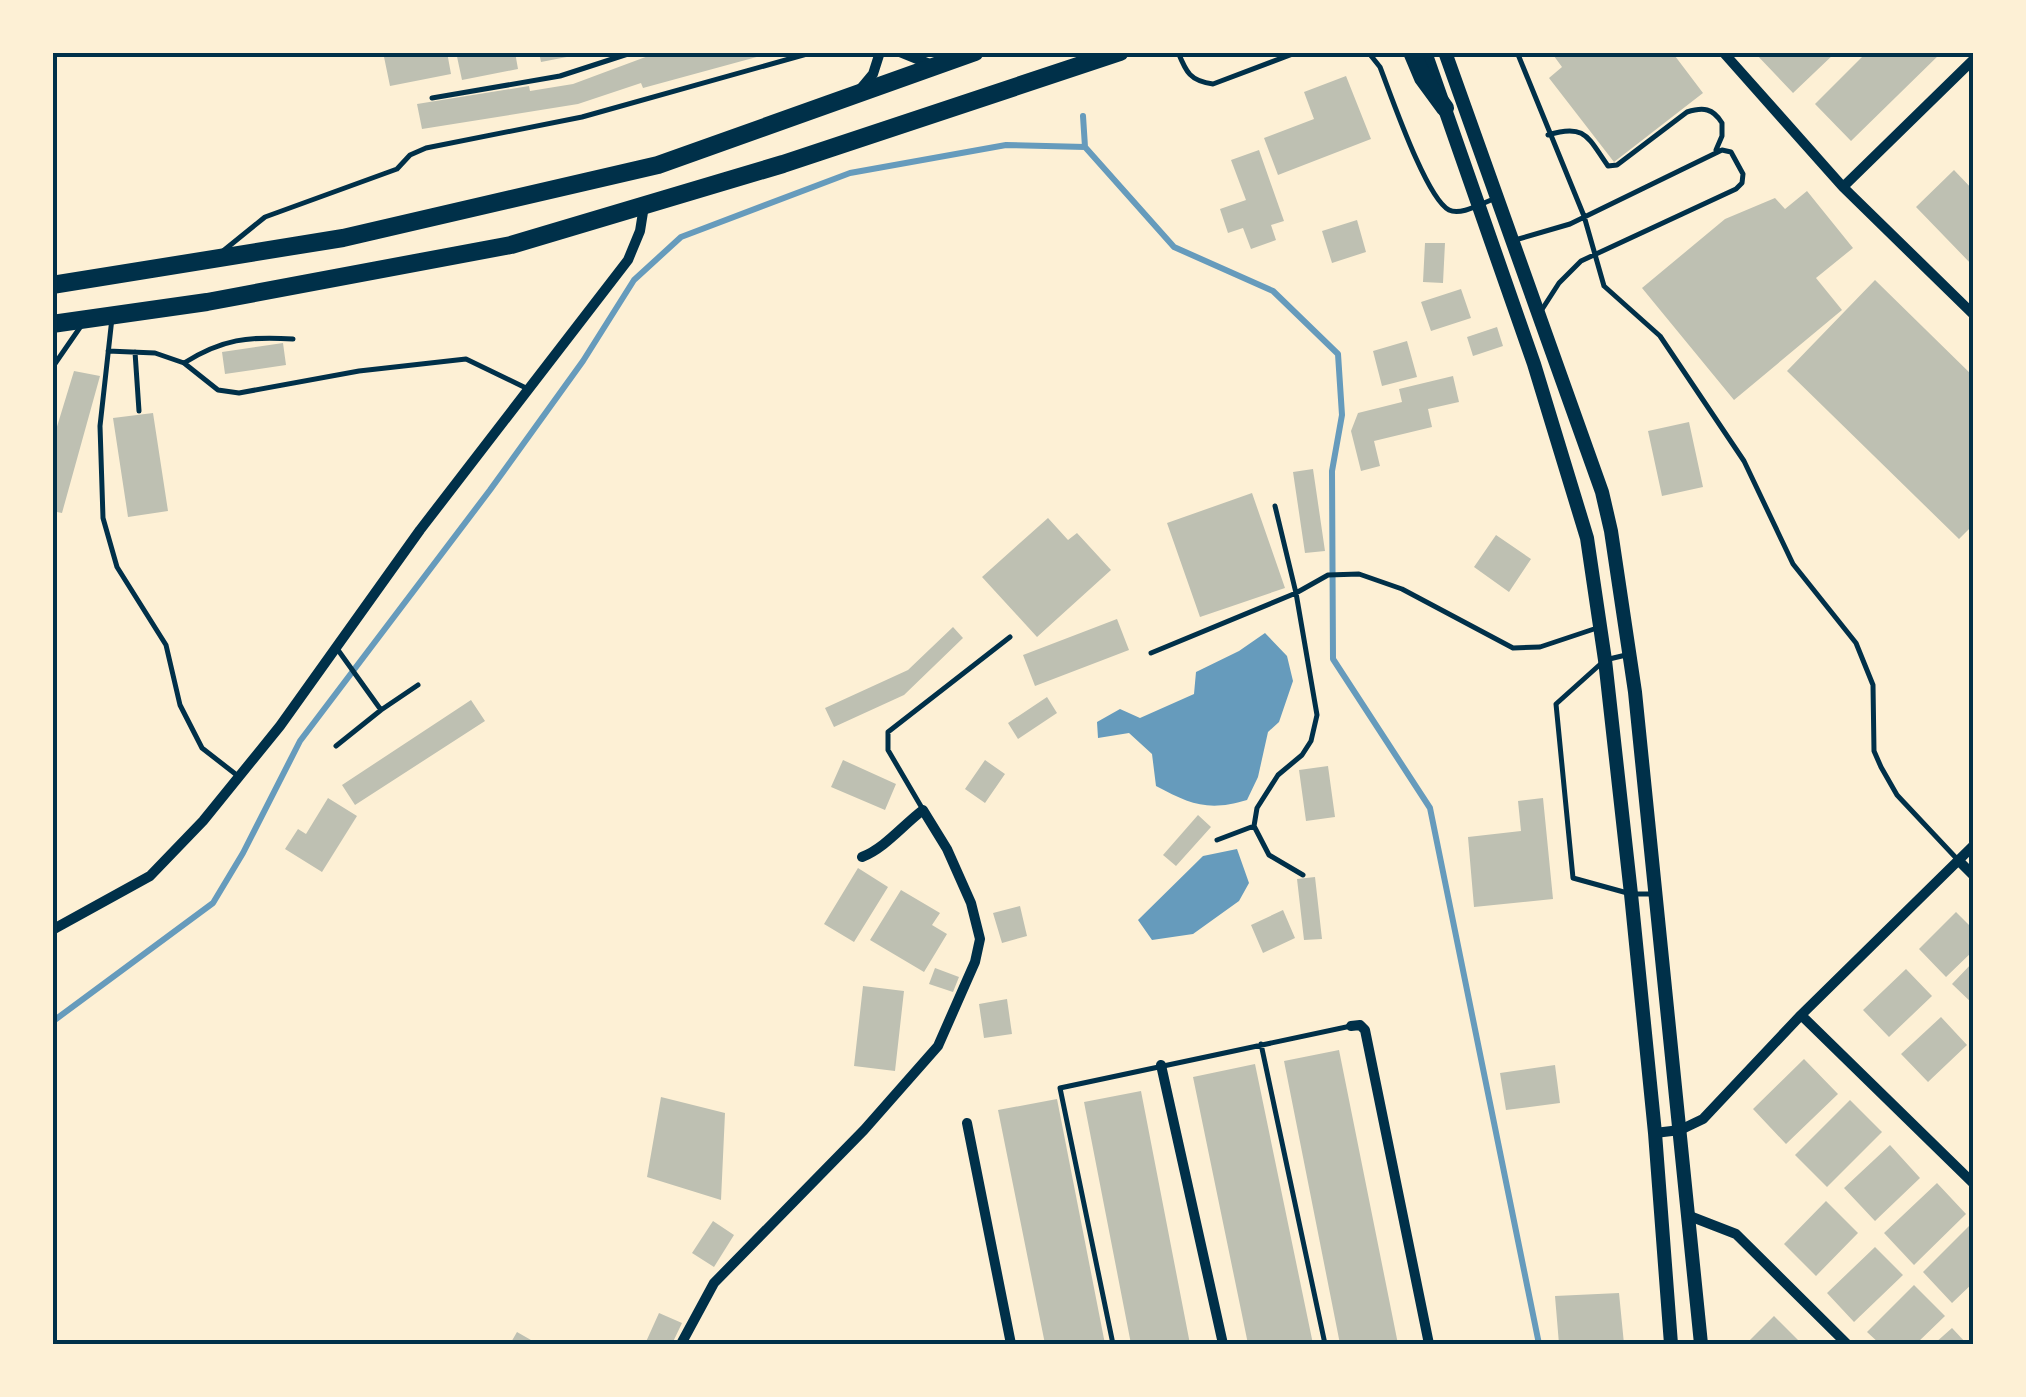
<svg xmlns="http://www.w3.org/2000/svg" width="2026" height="1397" font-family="Mulish,sans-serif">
<rect width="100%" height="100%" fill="#fdf0d5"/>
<path fill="#669bbc" d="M1265,633L1287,656L1293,681L1279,722L1268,732L1258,777L1247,800C1208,812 1190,804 1156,786L1152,754L1129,733L1098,738L1097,722L1120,709L1140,718L1194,694L1196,672L1239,651Z
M1237,849L1249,883L1239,901L1193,934L1152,940L1138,920L1203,856Z"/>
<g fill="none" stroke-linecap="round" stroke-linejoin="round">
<path stroke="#669bbc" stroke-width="6" d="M1083,116L1085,147L1174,247L1273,291L1338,354L1342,415L1332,471L1333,659L1430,808L1539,1344
M52,1022L213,903L243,853L300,741L490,490L583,361L634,280L681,237L850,173L1006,145L1085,147"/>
</g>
<path fill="#bec0b2" d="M383,52H447L451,74L390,86Z
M456,52H515L518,69L462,80Z
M539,52H571L572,56L541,62Z
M659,52L768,54L643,88L641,83L578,104L422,129L417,104L529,86L530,91L573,84Z
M1551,52H1672L1703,93L1614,162L1549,78L1562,67Z
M1754,52H1836L1793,93Z
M1867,52H1942L1851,141L1815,104Z
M1346,76L1371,139L1278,175L1264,138L1314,119L1304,92Z
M1259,150L1284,221L1271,225L1276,240L1251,249L1243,228L1228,233L1220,209L1246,200L1231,160Z
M1954,170L1974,191V267L1916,207Z
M1807,191L1853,248L1816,278L1842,310L1734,400L1642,288L1725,219L1775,198L1785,209Z
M1357,220L1366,252L1332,263L1322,231Z
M1425,243H1445L1443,283L1423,282Z
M1875,280L1974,377V524L1959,539L1787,371Z
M1461,289L1471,318L1431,331L1421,302Z
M1497,327L1503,346L1473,356L1467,337Z
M1407,341L1417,377L1382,386L1373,351Z
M283,343L286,365L225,374L222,352Z
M74,371L100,376L62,513L52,511V443Z
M1453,376L1459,402L1428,409L1432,427L1374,441L1380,466L1361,471L1351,431L1358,413L1402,402L1399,389Z
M153,413L168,511L128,517L113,418Z
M1689,422L1703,487L1662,496L1648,431Z
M1313,469L1325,551L1305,553L1293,472Z
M1252,493L1285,588L1200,617L1167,523Z
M1048,518L1068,540L1077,533L1111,570L1037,637L982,577Z
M1496,535L1531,559L1509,592L1474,567Z
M1117,619L1129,650L1035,686L1023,655Z
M953,627L963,638L904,695L834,727L825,708L908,670Z
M1047,697L1057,713L1018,739L1008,723Z
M471,700L485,721L355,805L342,785Z
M843,760L896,784L885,810L831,787Z
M985,760L1005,774L985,803L965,789Z
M1328,766L1335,817L1306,821L1299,770Z
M328,798L357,816L322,872L285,849L298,829L306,834Z
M1543,798L1553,899L1474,907L1468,837L1521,831L1518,801Z
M1198,815L1211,827L1176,866L1163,855Z
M858,868L888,887L854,942L824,924Z
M1315,877L1322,939L1304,940L1297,879Z
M901,890L940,913L932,925L947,934L924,972L870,940Z
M1020,906L1027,936L1002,943L993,913Z
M1283,910L1295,938L1263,953L1251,925Z
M1956,912L1974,930V950L1946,977L1919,949Z
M1974,961V1005L1952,984Z
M935,968L959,977L953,992L929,984Z
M1906,969L1932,996L1889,1037L1863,1010Z
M863,986L904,991L895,1071L854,1066Z
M1007,999L1012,1034L984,1038L979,1004Z
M1941,1017L1967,1045L1928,1082L1901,1054Z
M1339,1050L1398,1344H1340L1284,1061Z
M1804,1059L1838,1094L1786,1144L1753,1109Z
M1255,1064L1313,1344H1248L1193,1077Z
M1555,1065L1560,1103L1506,1110L1500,1073Z
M1141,1091L1190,1344H1131L1084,1102Z
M661,1097L725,1113L721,1200L647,1177Z
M1057,1099L1105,1344H1045L998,1110Z
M1850,1100L1882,1132L1827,1187L1795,1155Z
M1890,1145L1920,1178L1875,1221L1844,1188Z
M1937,1183L1966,1214L1914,1265L1884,1233Z
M1826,1201L1858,1233L1816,1276L1784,1244Z
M713,1221L734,1235L714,1267L692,1253Z
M1970,1225L1974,1229V1282L1952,1303L1923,1272Z
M1875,1247L1903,1275L1854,1322L1827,1293Z
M1914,1285L1945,1316L1916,1344H1880L1867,1332Z
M1619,1293L1624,1344H1559L1555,1296Z
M659,1313L682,1323L672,1344H645Z
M1774,1316L1802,1344H1746Z
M1952,1328L1967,1344H1934Z
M517,1332L538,1344H510Z"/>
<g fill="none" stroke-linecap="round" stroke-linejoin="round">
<path stroke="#003049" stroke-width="5" d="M1178,52C1186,72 1190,81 1213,84L1298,52
M1368,52L1380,67C1391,95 1426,198 1449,210C1461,216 1482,203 1494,199
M1517,52L1584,216L1604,286L1660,336L1744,461L1793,564L1856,643L1873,685L1874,751L1881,767L1897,795L1958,860
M432,98L560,76L634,52
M1548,135C1586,123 1588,138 1608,166L1617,165L1687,112C1703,107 1713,108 1722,123V136L1716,150
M1515,240L1570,224L1722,150L1731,152L1743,174L1742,183L1736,189L1581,261L1559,283L1541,311
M223,251L265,217L397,169L410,155L426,148L582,117L814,52
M112,318L100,426L103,518L117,567L166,645L180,705L202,748L238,776
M108,351L155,353L184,363L218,390L239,393L359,371L466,359L526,388
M135,352L139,411
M184,363C222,339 249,336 293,339
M52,368L81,326
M1275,506L1296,593L1317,715L1311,741L1302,755L1278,775L1257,808L1254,826L1269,855L1303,875
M338,650L381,710L418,685
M1151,653L1296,593L1328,575L1359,574L1402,589L1513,648L1540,647L1600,627
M1626,655L1605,660L1556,704L1573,878L1631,894H1653
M336,746L381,710
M922,808L888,750V732L1010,637
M1217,840L1254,826
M1261,1044L1325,1344
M1113,1344L1060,1088L1351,1026"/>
<path stroke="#003049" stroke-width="10" d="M900,52L932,65
M1723,52L1843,187L1974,315
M858,92L873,74L880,52
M1843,187L1974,59
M1958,860L1974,876
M52,930L150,876L203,821L280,726L420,530L628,260L640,231L644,206
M1801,1015L1974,1184
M1351,1026L1360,1025L1365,1030L1429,1344
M1161,1065L1223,1344
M967,1123L1011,1344
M1655,1133L1680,1130L1703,1119L1801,1015L1974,845
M1687,1215L1736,1234L1847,1344
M681,1344L714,1283L864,1130L938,1046L975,962L980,939L971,903L947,849L923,810C903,825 885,848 862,857"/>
<path stroke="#003049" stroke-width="14" d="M1425,52L1534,364L1587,538L1605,660L1631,894L1655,1133L1671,1344
M1445,52L1602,492L1611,531L1635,692L1701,1344"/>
<path stroke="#003049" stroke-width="18" d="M1412,52L1423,78L1445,108
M52,285L343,238L658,165L975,52
M52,324L207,302L511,245L783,164L1120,52"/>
</g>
<rect width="2026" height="1397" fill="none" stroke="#fdf0d5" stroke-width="110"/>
<rect x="55" y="55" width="1916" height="1287" fill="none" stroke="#003049" stroke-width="4"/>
</svg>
